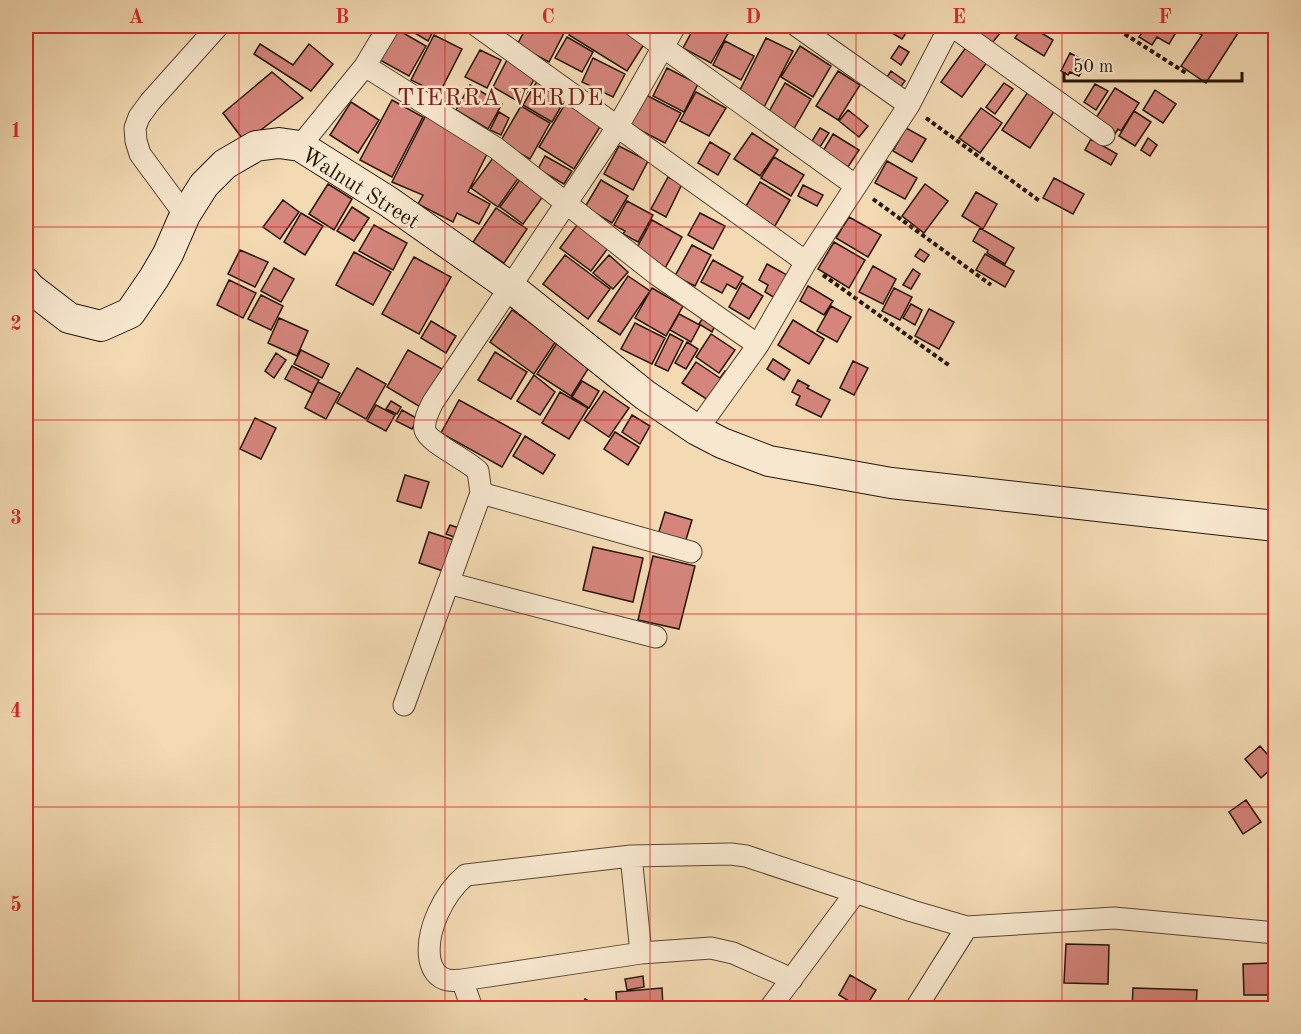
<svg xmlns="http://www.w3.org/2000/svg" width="1301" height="1034" font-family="'Old Standard TT',serif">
<rect width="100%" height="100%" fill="#f3dab3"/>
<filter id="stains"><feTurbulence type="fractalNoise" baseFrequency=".00333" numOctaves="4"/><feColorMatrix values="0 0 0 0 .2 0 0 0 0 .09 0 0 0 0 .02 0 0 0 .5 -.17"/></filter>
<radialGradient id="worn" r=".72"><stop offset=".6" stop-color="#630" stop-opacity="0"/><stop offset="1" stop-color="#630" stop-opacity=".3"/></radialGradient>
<path fill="#d5857c" stroke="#261508" stroke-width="1.5" d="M403,26H436L428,41Z
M527,26H549L564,33L549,62L517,45Z
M575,26H622L646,41L627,71L569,35Z
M695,26H721L730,30L711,63L683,48Z
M890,26H911L902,39L887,30Z
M986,26H1006L992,43L980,33Z
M1023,26H1030L1053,40L1044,56L1015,38Z
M1151,26H1172L1178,29L1169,44L1157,37L1152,45L1139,37L1145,28L1148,30Z
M1188,26H1233L1238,33L1206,83L1181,66L1202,35L1187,27Z
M398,30L426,46L409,76L380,60Z
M434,35L462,49L439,94L411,80Z
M567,37L593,52L582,72L555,58Z
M766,38L793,51L763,109L737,96Z
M725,41L754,56L741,80L713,65Z
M260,44L293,65L309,44L333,64L311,91L254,54Z
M800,46L831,66L813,97L781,77Z
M899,46L909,52L901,65L891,58Z
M967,46L988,61L962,97L941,82Z
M480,50L501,60L487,88L465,77Z
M1070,53L1087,62L1079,76L1070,72L1068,75L1061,71Z
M508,58L537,74L521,103L493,87Z
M593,58L625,74L613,97L582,82Z
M667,68L698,84L684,112L653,96Z
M838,71L860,85L838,120L816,106Z
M891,71L905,81L897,92L883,83Z
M272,72L303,98L245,142L223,113Z
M540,76L569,93L552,122L523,105Z
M785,83L811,99L792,132L766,117Z
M1004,83L1013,89L995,114L986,107Z
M1095,84L1108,91L1096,110L1084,102Z
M470,85L502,104L488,129L456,110Z
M1115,88L1139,103L1121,131L1118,129L1115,134L1094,121Z
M1155,90L1176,104L1163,123L1143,110Z
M696,92L726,108L709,136L680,121Z
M1028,92L1055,110L1030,148L1002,130Z
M646,95L681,113L665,143L630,125Z
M392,100L423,117L392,177L360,160Z
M567,101L603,122L574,169L539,147Z
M351,102L379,120L358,153L330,135Z
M521,106L550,123L530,159L500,142Z
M981,108L1002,123L980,153L959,138Z
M848,110L868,126L859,137L839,121Z
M1134,111L1151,122L1135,146L1119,136Z
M499,112L509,118L501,135L490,130Z
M426,115L489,150L468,192L490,204L479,224L457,213L453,222L418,204L423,195L392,182Z
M820,128L829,133L820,147L812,141Z
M906,128L926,139L912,162L893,151Z
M752,133L778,150L760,176L734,159Z
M833,134L859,150L848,167L823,151Z
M1148,138L1157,145L1150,156L1141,150Z
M1091,139L1117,154L1111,165L1085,150Z
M710,142L730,154L718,175L698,163Z
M619,146L648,161L633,190L604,174Z
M545,156L572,171L564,184L538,169Z
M774,157L804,175L791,196L761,178Z
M493,158L519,177L498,207L471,188Z
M887,161L917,178L905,199L875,183Z
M668,177L682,184L666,217L651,209Z
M521,178L544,195L523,224L500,207Z
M1054,178L1084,194L1073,214L1043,198Z
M601,180L628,196L612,223L585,207Z
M760,182L790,200L772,231L742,213Z
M328,184L352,199L334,230L309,214Z
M925,184L948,201L924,233L902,216Z
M803,185L823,195L817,206L798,196Z
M976,192L997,204L983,229L962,216Z
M283,200L299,212L280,239L263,227Z
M627,201L653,215L638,242L623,234L625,231L614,225Z
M352,207L369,218L354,241L337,231Z
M496,208L527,229L504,263L473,242Z
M301,213L323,226L305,255L284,242Z
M700,213L725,226L713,249L688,235Z
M849,217L881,235L868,257L836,238Z
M652,220L682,237L664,270L634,253Z
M580,221L611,244L591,271L560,248Z
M374,225L407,243L393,270L359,251Z
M980,228L1014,248L1005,264L987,253L988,250L973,241Z
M834,242L865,260L849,288L818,269Z
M692,245L711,255L695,286L675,276Z
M920,249L929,255L924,262L915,256Z
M240,250L268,262L255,287L228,274Z
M354,252L391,272L373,305L336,285Z
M985,254L1014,271L1005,287L976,270Z
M565,255L610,289L588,319L543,284Z
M609,255L628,272L613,289L593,273Z
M414,257L451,277L419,334L382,314Z
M713,260L743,277L736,289L727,284L722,293L701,282Z
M767,264L787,275L775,298L765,292L768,285L759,280Z
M873,266L896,279L883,304L859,292Z
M274,268L294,279L281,302L261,291Z
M913,269L920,274L911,289L903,285Z
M628,276L650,291L620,335L598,321Z
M229,280L256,293L243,318L217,305Z
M742,283L763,296L749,319L729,307Z
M808,286L833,301L824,315L800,301Z
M652,288L683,306L666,336L635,318Z
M894,288L912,297L900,320L882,311Z
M261,295L283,306L271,330L248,319Z
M911,304L922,310L915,325L903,318Z
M831,306L851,317L837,342L817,331Z
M929,309L954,322L939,349L915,336Z
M512,310L556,341L534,374L490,342Z
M679,314L700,325L691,342L670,330Z
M704,316L716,323L712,332L699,324Z
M279,318L308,331L297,356L268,343Z
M793,320L824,339L809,364L778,345Z
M431,321L456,336L446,353L421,338Z
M635,323L665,338L652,364L621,349Z
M670,334L683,341L668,371L655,365Z
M711,334L735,350L719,373L696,357Z
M559,340L593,361L571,396L537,374Z
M687,342L698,349L686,369L675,363Z
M301,350L329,364L322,378L294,364Z
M408,350L444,370L422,408L387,387Z
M495,352L527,372L511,399L478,380Z
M276,353L286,360L274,378L265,371Z
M773,359L790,370L784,380L767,369Z
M853,361L868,368L854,395L840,388Z
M696,362L720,378L725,371L732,376L714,404L682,383Z
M292,366L319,380L312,393L285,379Z
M357,368L386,384L366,419L337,403Z
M534,375L555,392L540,415L517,401Z
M798,380L809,386L807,388L830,400L821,417L796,405L800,396L792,392Z
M582,381L599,391L589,408L572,397Z
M318,382L340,393L326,419L305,408Z
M604,391L629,408L609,437L584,420Z
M560,392L588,408L569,439L542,423Z
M459,400L521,434L502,467L441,433Z
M391,401L401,407L397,414L386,409Z
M376,405L395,415L386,431L367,421Z
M402,410L418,419L412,429L396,421Z
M632,415L650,426L640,444L622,432Z
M255,418L276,428L261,459L240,449Z
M615,432L639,447L628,465L604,449Z
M525,436L555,455L543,474L513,456Z
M405,475L429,482L421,508L397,501Z
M665,512L692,520L684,546L657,538Z
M450,525L462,529L459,539L446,534Z
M429,532L457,541L446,572L419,563Z
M593,547L643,558L633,602L583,590Z
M653,556L695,566L679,629L638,620Z
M1260,746L1276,764L1261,778L1245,759Z
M1246,800L1261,822L1243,834L1229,812Z
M1066,944L1109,945L1108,984L1064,983Z
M1276,963V995H1244L1243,964Z
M850,975L876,990L865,1008H845L849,1001L839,995Z
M643,976L644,987L627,990L625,979Z
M662,988L663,1008H617L616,992Z
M1133,988L1197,990L1196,1008H1132Z
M585,999L597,1006L595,1008H581Z"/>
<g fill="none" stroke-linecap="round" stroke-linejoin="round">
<g stroke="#594633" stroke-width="23">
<path id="street" d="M477,26L806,262
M634,26L856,186
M797,26L909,105
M952,26L1104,135
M365,66L496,148L656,274L758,345
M300,146L365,66L389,26
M185,215L140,154L136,141L135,128L139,117L150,102L218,26
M697,430L758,345L806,262L909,105L950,26
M481,493L691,552
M448,583L656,637
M404,705L481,493L478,471C467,460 428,442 425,430C423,421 429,410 433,402L618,126L675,26
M631,856L641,953
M462,980L641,953L711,948L733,953L792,979
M472,1008L462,980C458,980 452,981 448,980C437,978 432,969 430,960C425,931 444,893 466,875L631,856L731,854L746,856L912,911L967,927L1114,918L1276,933
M770,1008L856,892
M916,1008L967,927"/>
</g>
<g stroke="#261508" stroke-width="32">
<path id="secondary" d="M26,283L30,288L69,318L101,326L130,313L154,278L168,254L185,215L204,185L225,164L256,146L279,143L300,146L389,202L510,287L645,395L697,430L722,443L769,461L891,483L1276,526"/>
</g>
<path stroke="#261508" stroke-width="4" stroke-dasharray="4.5 3" stroke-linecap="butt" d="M1112,26L1186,73
M926,118L1041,202
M873,199L991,285
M823,275L950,366"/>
<use href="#street" stroke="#f7e7ce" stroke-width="21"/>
<use href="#secondary" stroke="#f7e7ce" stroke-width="30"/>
</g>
<path fill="none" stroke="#d62828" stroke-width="1.5" stroke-opacity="0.55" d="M239,26V1008M445,26V1008M650,26V1008M856,26V1008M1062,26V1008M26,227H1276M26,420H1276M26,614H1276M26,807H1276"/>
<g text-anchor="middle" stroke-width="5" stroke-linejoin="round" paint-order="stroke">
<g font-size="22" fill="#261508" stroke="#f7e7ce">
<text transform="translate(361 187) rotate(32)" y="8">Walnut Street</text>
</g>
<g font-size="24" letter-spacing="1.5" fill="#7a1f14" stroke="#f7e7ce">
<text x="501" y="105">TIERRA VERDE</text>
</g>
</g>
<rect width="1301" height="1034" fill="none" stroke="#f3dab3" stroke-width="66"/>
<path d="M1064 72v9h178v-9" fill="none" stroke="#261508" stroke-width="3"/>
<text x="1073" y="72" font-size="18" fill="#261508" stroke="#f7e7ce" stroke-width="4.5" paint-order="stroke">50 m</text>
<rect x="33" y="33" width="1235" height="968" fill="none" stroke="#d62828" stroke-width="2"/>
<g font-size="20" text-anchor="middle" font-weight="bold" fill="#d62828">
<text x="136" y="23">A</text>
<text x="342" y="23">B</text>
<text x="548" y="23">C</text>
<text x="753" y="23">D</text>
<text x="959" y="23">E</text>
<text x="1165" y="23">F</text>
<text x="16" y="137">1</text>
<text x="16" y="330">2</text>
<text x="16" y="524">3</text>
<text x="16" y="717">4</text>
<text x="16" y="911">5</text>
</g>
<rect width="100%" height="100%" filter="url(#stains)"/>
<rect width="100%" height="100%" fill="url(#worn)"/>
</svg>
